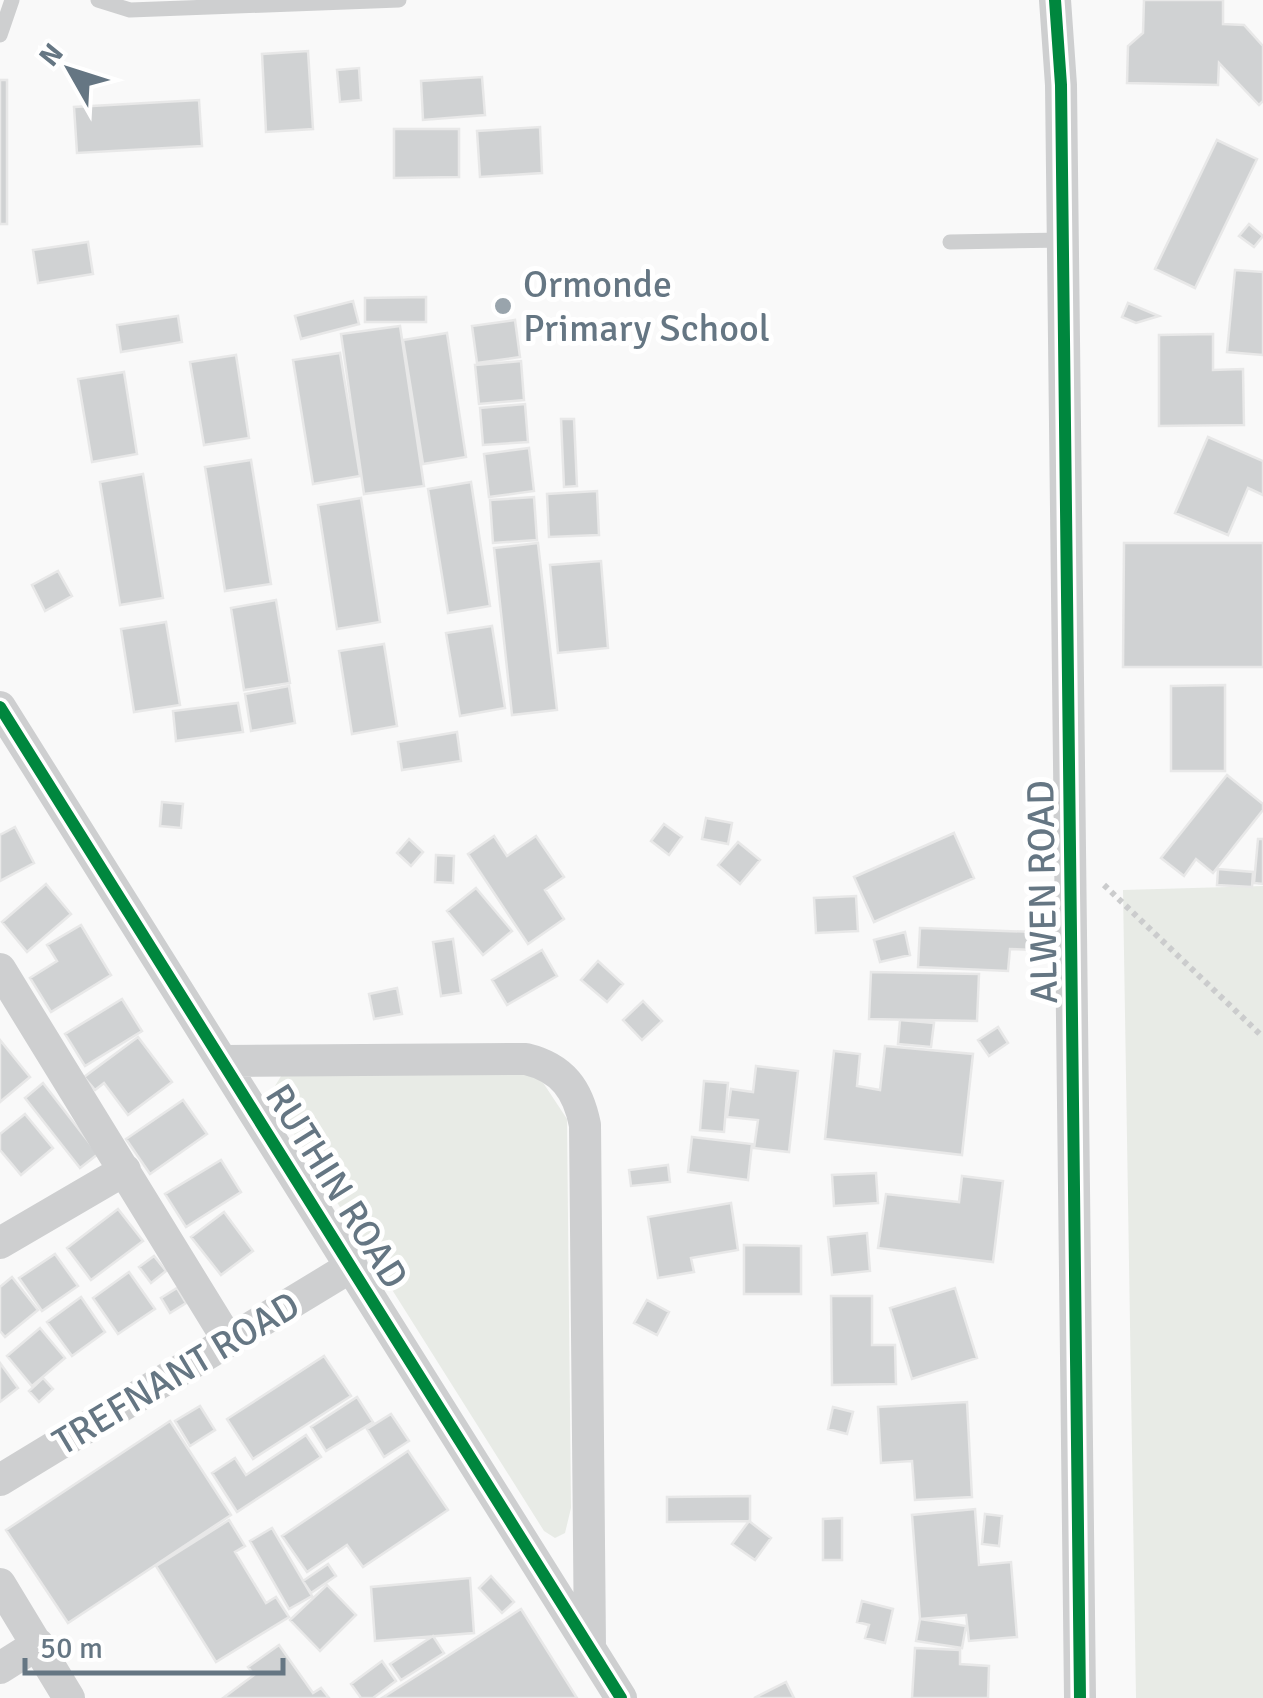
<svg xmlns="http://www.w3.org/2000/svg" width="1263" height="1698" font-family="Signika,sans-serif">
<rect width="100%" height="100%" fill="#f9f9f9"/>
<path fill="#e8ebe6" d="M1263,886V1698H1136L1123,890Z
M504,1069L540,1078L567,1119L571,1508L565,1533L555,1538L544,1531L277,1107L275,1086L283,1073Z"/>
<path fill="#d0d2d3" stroke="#e8e8e8" stroke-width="2.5" d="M1144,0H1223V24L1244,25L1263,46V101L1259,105L1219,63L1218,85L1127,83L1128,46L1143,33Z
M308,51L313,129L266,132L262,54Z
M359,68L361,100L340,102L337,70Z
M482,77L485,115L423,120L421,81Z
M0,80H7V224H0Z
M199,100L202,146L77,153L74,107Z
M540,127L542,173L480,177L477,131Z
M394,129H459V177L394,178Z
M1217,140L1257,159L1195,288L1155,269Z
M1249,224L1263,236L1254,247L1239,236Z
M88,242L93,274L38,283L33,250Z
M1235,270L1263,272V355L1227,352Z
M426,297V322H365V298Z
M353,301L359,324L301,339L295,316Z
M1128,303L1159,316L1136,323L1122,317Z
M178,316L182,342L121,352L117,325Z
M515,320L520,357L477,363L472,326Z
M400,326L424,486L364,494L341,334Z
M447,333L466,457L423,464L403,340Z
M1213,334V370L1243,369L1244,425L1159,426V335Z
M340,353L360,476L313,484L293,360Z
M236,355L249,438L204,445L190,362Z
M521,361L524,400L479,404L475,365Z
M124,372L137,454L92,462L78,379Z
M525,404L528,442L483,445L480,408Z
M561,419H574L577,486L564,487Z
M1208,437L1263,461V495L1248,488L1228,535L1175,513Z
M529,448L534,491L489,497L484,454Z
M251,460L271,584L225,591L205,467Z
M143,474L163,598L120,605L100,482Z
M471,482L490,606L448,613L428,489Z
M597,491L599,535L549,537L547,494Z
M534,497L537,540L493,543L490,500Z
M361,498L380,622L337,629L318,505Z
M538,543L557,710L512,715L494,548Z
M1124,543H1263V667H1123Z
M601,561L608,648L558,653L550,565Z
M58,571L72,596L45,611L32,585Z
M276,600L290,683L244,690L231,608Z
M166,622L180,705L134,712L121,629Z
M492,626L505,708L460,716L446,633Z
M384,644L397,726L352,734L339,651Z
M1225,685V771H1171V686Z
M289,686L295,723L251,731L245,694Z
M238,703L243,732L176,741L173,711Z
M457,732L461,761L402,770L398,742Z
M1227,775L1263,804V810L1213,873L1196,859L1184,876L1161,858Z
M162,802L183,804L181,828L160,826Z
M706,818L732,823L728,844L702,839Z
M664,824L682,837L669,855L651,841Z
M15,827L34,863L0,881V835Z
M954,833L974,878L874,922L854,877Z
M494,836L507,856L536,836L564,877L545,890L564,919L528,944L468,854Z
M409,839L423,852L411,866L397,853Z
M1258,839H1263V884L1254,883Z
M738,842L760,860L740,884L718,865Z
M436,855L454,856L453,883L435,882Z
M1218,869L1253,872L1252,887L1217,885Z
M46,884L71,914L27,952L2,922Z
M476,888L512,931L483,955L447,911Z
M856,896L858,931L816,933L814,898Z
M81,925L111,975L51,1012L30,978L57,961L47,945Z
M920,928L1035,932L1034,950L1010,949L1008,971L918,967Z
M905,932L910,955L880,962L874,940Z
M453,939L461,993L441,996L433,942Z
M542,950L557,976L507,1005L492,980Z
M598,961L623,984L607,1002L581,980Z
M871,972L979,974L977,1021L869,1019Z
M397,988L402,1014L374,1019L369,994Z
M122,999L142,1031L85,1066L65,1034Z
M643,1001L662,1021L642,1040L623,1020Z
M900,1020L934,1023L931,1047L898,1044Z
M998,1027L1008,1043L989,1056L978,1040Z
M138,1037L172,1082L128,1115L104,1083L95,1090L84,1077Z
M0,1040L30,1077L0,1102Z
M885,1046L973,1054L962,1155L825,1139L834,1051L860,1054L857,1086L880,1090Z
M756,1066L798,1071L789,1152L754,1148L758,1120L727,1117L731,1089L753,1092Z
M704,1081L728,1083L724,1132L700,1130Z
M43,1083L98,1154L80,1168L25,1098Z
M183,1100L207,1134L150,1174L126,1139Z
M25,1114L53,1148L21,1175L0,1150V1134Z
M692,1137L752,1144L748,1180L688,1172Z
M221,1160L241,1192L186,1227L165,1194Z
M668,1165L670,1182L631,1186L629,1170Z
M876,1173L878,1203L834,1206L832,1175Z
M962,1176L1003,1181L993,1262L878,1248L886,1194L959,1202Z
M731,1203L738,1250L691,1258L694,1272L658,1278L648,1217Z
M118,1209L143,1241L91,1280L67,1248Z
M224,1212L253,1251L221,1275L191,1237Z
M867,1233L870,1271L832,1275L828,1237Z
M744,1245L801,1246V1294H744Z
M55,1254L78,1286L42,1311L19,1278Z
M154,1256L166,1271L151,1283L139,1267Z
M129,1272L155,1309L118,1334L93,1298Z
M12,1277L38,1310L5,1337L0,1331V1287Z
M177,1288L186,1303L170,1313L161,1298Z
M955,1288L977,1358L912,1379L890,1308Z
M831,1296H872V1345H895L896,1384L832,1385Z
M81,1297L105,1332L72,1356L47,1322Z
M647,1300L669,1312L657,1335L634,1323Z
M40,1328L65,1358L32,1386L7,1356Z
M324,1356L351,1396L253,1459L227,1419Z
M0,1363L18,1388L0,1402Z
M43,1378L53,1389L39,1402L29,1391Z
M357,1397L373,1422L326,1451L311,1427Z
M967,1402L972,1497L915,1500L912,1461L881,1463L878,1407Z
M200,1406L215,1430L190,1446L175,1421Z
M833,1407L853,1412L847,1434L828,1429Z
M391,1414L409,1441L384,1457L367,1429Z
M170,1421L231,1515L68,1623L6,1530Z
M306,1435L321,1457L237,1512L212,1473L235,1458L246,1475Z
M408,1451L448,1510L363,1567L347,1545L307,1572L282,1536Z
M750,1496V1521L667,1522V1497Z
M975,1509L979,1565L1011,1562L1017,1637L969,1641L966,1615L920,1619L912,1515Z
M985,1514L1002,1516L999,1546L982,1544Z
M842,1518V1560H823V1519Z
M229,1520L245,1546L235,1552L266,1603L276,1597L289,1617L216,1662L156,1566Z
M749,1521L771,1538L755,1560L732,1544Z
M272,1528L312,1596L289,1609L250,1541Z
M328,1564L336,1576L311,1593L303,1581Z
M491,1576L514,1602L502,1613L479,1588Z
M470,1578L474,1633L375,1641L371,1587Z
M327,1585L356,1615L320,1651L290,1620Z
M862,1601L893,1609L885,1643L865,1638L869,1625L857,1622Z
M521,1609L577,1698H382Z
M920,1619L966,1626L962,1648L916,1641Z
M433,1636L444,1653L401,1680L390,1664Z
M279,1645L313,1693L321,1688L329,1698H223L254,1675L248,1667Z
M915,1648L960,1650V1664L989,1666L988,1698H912Z
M382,1661L396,1681L373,1698H361L351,1684Z
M786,1682L794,1698H754Z"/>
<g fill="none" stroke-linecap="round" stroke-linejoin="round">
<path stroke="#cbcccd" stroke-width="6" stroke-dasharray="5 5" stroke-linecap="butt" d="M1104,885L1263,1037"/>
<path stroke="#cecfd0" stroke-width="15" d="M98,0L130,10L399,0
M0,35L12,0
M950,242L1064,240"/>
<path stroke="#cecfd0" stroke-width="32" d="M1055,0L1061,85L1080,1698
M0,707L621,1698
M0,969L228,1340
M225,1061L526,1059C563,1068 578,1090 585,1125L590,1647
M0,1243L125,1170
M0,1480L352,1266
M0,1584L69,1698
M0,1668L38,1644"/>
<g stroke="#fff" stroke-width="19">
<path id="cycleway" d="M1055,0L1061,85L1080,1698
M0,707L621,1698"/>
</g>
<use href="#cycleway" stroke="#00873e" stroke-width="12"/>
</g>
<circle fill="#99a4ac" stroke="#fff" stroke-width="4" cx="503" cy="306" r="10"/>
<g text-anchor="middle" stroke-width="10" stroke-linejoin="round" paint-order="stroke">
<g font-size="38" fill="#657683" stroke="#fff" text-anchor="start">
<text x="523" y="297">Ormonde<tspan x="523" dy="44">Primary School</tspan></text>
</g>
<g font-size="38" fill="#657683" stroke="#fff">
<text transform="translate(1042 892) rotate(-91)" y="13">ALWEN ROAD</text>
<text transform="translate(337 1186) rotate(58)" y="13">RUTHIN ROAD</text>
<text transform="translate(176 1373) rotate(-31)" y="13">TREFNANT ROAD</text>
</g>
</g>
<g transform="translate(70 70) rotate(309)" stroke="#ffffff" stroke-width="8" paint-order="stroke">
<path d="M0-8L18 38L0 25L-18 38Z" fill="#657683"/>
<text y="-15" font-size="28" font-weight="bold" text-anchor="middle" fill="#657683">N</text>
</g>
<path d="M25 1658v15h258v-15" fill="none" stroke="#657683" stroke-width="5"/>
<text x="40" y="1658" font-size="30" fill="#657683" stroke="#ffffff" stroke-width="8" paint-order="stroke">50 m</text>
</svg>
